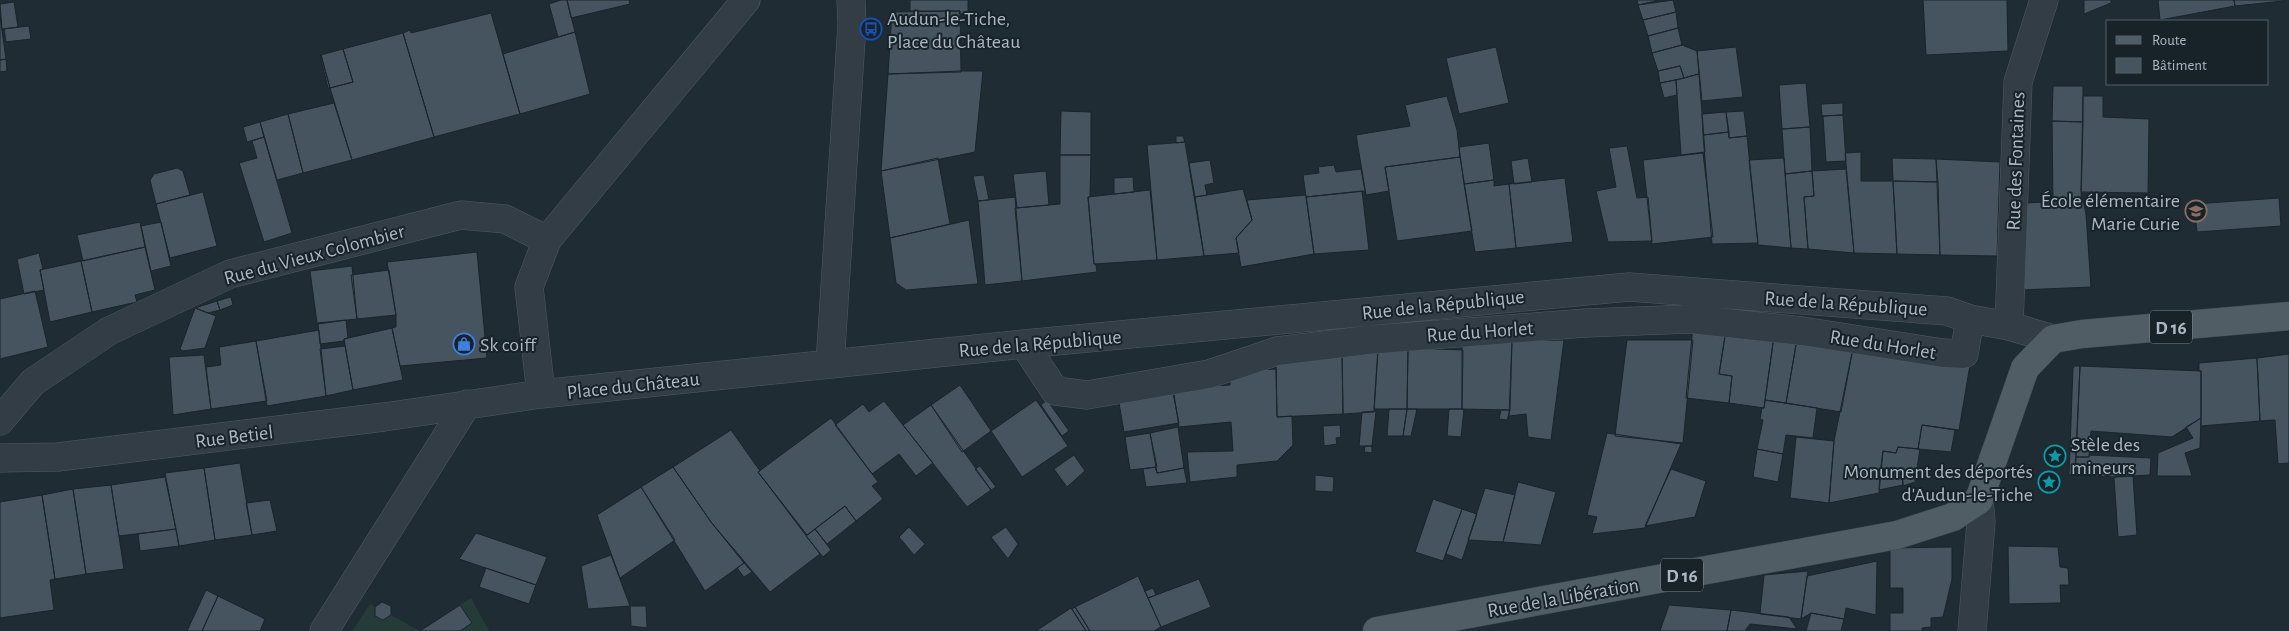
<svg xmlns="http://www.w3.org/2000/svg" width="2289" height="631" font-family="'Alegreya Sans',sans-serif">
<rect width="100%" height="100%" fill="#1f2c34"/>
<path fill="#253b37" d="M471,598L489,631H352L370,604L375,607L391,606V615L420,631Z"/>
<path fill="#45545e" stroke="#1a242b" d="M561,0H567L575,32L558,37L549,4Z
M567,0H629L630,4L571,18Z
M910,0H968V13L959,14L960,11H910Z
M1637,0H1655L1656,1L1638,5Z
M1673,0L1676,12L1643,20L1638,5Z
M1923,0H2007L2008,51L1926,55Z
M2084,0H2111V3L2084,14Z
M2158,0H2234L2235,6L2160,20Z
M2234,0H2283V1L2235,6Z
M14,2L18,27L2,29L0,4Z
M960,11L961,72L888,74L892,12Z
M1676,12L1678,28L1648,36L1643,20Z
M491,13L520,114L434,137L403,33L410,30L411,33Z
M0,16L6,59L0,60Z
M29,26L31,39L6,42L4,29Z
M1678,28L1682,45L1652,53L1648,36Z
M575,32L590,94L520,114L503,54Z
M403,33L434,137L352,160L330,88L353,82L343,49Z
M1682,45L1697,51L1699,74L1684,78L1680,66L1658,71L1652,53Z
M1496,47L1509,103L1459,114L1446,58Z
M1736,47L1743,97L1702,101L1697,51Z
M343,49L353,82L330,88L321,55Z
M320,55H321L330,88H328Z
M6,59L7,71L0,72V60Z
M1680,66L1684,78L1660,83L1658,71Z
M961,71H983L975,152L881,171L888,74Z
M1699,74L1705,152L1681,155L1676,80Z
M1676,80L1677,95L1664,98L1660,83Z
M1806,83L1810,127L1782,129L1779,85Z
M2053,86H2083V122L2052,121Z
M1447,96L1457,130L1460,157L1385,167L1389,191L1366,195L1356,135L1410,126L1405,105Z
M2083,96H2103V117L2149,119L2148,193L2081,192Z
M334,103L352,160L303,173L288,114Z
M1843,103V115L1822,116L1821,104Z
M1061,111L1091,112V155H1060Z
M1744,111L1747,136L1729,138L1726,112Z
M1726,112L1729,132L1703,135L1702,114Z
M288,114L303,173L277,180L260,122Z
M1843,115L1846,161L1826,162L1823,116Z
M2052,121L2083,122L2081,201L2053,202Z
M260,122L264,137L247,142L243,127Z
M1810,127L1812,171L1785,174L1782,129Z
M1729,132V138L1747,136L1758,243L1712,244L1703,135Z
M1176,136H1183L1185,142L1176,143Z
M264,137L292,233L264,242L239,163L257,158L252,141Z
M1185,142L1204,256L1157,260L1147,145Z
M1489,143L1494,180L1464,184L1459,147Z
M1627,146L1637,198L1648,197L1652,241L1608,242L1596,191L1616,187L1609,148Z
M1861,152V181H1893L1897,254L1854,253L1845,153Z
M1703,153L1713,237L1652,244L1643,160Z
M1060,155H1091L1090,197H1088L1094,264L1096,265L1097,272L1022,281L1015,208L1060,204Z
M1460,157L1472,231L1397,241L1385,167Z
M938,158L950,224L890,238L881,171Z
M1528,158L1532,182L1514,184L1511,161Z
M1784,158L1791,248L1758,245L1749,160Z
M1892,158L1936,159L1938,182L1893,181Z
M1936,159L2000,162L1997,256L1940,255Z
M1210,160L1214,183L1205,185L1207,195L1195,197L1189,163Z
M1334,165L1336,172L1361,169L1365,191L1306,197L1303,175L1319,173L1318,167Z
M177,168L183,171L190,195L156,204L150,180L154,174Z
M1846,169L1854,253L1808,249L1804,197L1814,196L1812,171Z
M1046,171L1049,205L1017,208L1013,174Z
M1812,171L1814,196L1804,197L1808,249L1791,248L1785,174Z
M984,175L989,200L978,201L973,176Z
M1133,177L1134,192L1114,194V178Z
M1565,178L1573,242L1516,248L1509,184Z
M1494,180V186L1509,184L1516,248L1475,252L1464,184Z
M1893,181L1938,182L1940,255L1897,254Z
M1243,189L1252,220L1236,238L1239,253L1204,256L1195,197Z
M1150,190L1157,260L1094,264L1088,197Z
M1362,191L1369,250L1314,254L1306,197Z
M203,192L217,246L170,258L156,204Z
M1306,195L1314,254L1241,267L1236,238L1252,220L1247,200Z
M1015,197L1022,281L985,285L978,201Z
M2279,198L2281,226L2197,232L2194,204Z
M2083,200L2086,214L2091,287L2020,290L2026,203Z
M969,220L978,284L906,290L896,283L890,238Z
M140,222L145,247L83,261L77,235Z
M161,222L171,266L151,271L141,226Z
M145,247L155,290L135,295L137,302L92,312L81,261Z
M477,252L487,358L400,366L392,328L396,327V315L387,262Z
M39,253L43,269L40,270L44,290L24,294L17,259Z
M81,261L92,312L50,322L40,270Z
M352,266L357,319L317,323L310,271Z
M389,270L396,315L357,319L351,275Z
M35,291L48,347L0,359V299Z
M231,297L233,305L220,310L217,301Z
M217,301L220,310L208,313L195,308Z
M195,308L216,316L205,348L183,351L180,349Z
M346,320L348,338L344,339V341L320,344L318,324Z
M1693,326L1726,330L1719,374L1732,376L1729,403L1686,398Z
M392,328L403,380L353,390L344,339Z
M319,330L326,396L267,406L256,341Z
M1726,330L1774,336L1764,408L1729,403L1732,376L1719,374Z
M1774,336L1797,339L1786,403L1765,400Z
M1797,339L1853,348L1841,412L1786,403Z
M1564,340L1551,440L1528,437L1526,414L1509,416L1512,341Z
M1627,340H1693L1683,443L1615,436Z
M256,341L267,401L211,409L206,367L221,365L219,347Z
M1462,341H1512L1510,410L1462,409Z
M345,346L353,390L326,396L320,349Z
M1378,348H1408L1407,409H1374Z
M1408,348L1463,350L1462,409H1407Z
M1853,348L1970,365L1959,430L1922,425L1918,449L1898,447L1896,453L1883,451L1879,493L1829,503L1834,441Z
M1378,350L1374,412L1343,414L1342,352Z
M1342,352L1343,414L1277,417L1276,359Z
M2289,354V463L2278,464L2275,420L2260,421L2257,358Z
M204,355L211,409L173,415L169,357Z
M2257,358L2260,421L2201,426V371H2199V363Z
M2075,366H2080L2075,475H2069L2073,368Z
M2080,366L2201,371V418L2172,437L2091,431L2089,457H2076Z
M1276,369L1277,417L1292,416L1293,445L1277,461L1237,465V477L1190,482L1187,452L1233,451L1231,422L1179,427L1173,388L1230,385V371Z
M960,385L991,431L962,452L931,405Z
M1173,393L1179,423L1124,432L1119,403Z
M1036,400L1068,446L1022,477L991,431Z
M1047,400L1069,431L1062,436L1041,405Z
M1765,400L1817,408L1813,438L1786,435L1783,454L1757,449L1763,420L1760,419L1762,408H1764Z
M884,401L933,463L916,476L899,454L872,474L835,425L863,404L869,412Z
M931,405L991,490L967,507L903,425Z
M1389,409H1407L1403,436H1387Z
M1407,409H1417L1411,436H1403Z
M1449,409H1464L1461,437L1447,436Z
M1501,410H1510L1507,420L1499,419Z
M1376,411L1372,446H1359L1362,412Z
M831,418L878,482L872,486L883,499L856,521L845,506L807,535L758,472Z
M2201,418L2200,448L2185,453L2192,476H2157L2158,453L2193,438L2186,427Z
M1340,425L1341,437L1336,438L1337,444L1324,446L1323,426Z
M1922,425L1955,430L1951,452L1918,449Z
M1178,427L1184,468L1157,473L1150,433Z
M731,430L760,471L758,472L820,554L770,592L711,522L673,467Z
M1150,433L1157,467L1130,470L1125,437Z
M1607,433L1681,444L1645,528L1592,534L1597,517L1587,515Z
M1796,437L1834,441L1829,503L1790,498Z
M1365,446H1372V453L1364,452Z
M1898,447L1920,449L1915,482L1903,486L1902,471L1880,473L1883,451L1896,453Z
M1757,449L1783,454L1778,482L1753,477Z
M1074,455L1085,471L1067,487L1054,469Z
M2089,455L2151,458L2150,475L2114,477L2075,475L2076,457H2089Z
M240,463L252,535L215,540L204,468Z
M980,466L996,487L991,490L975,469Z
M673,467L711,522L744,563L705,591L641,487Z
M1155,467L1157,473L1184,468L1187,483L1146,487L1143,469Z
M204,468L215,540L179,546L165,473Z
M1671,469L1706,481L1695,517L1645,526Z
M1902,471L1903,485L1879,490L1880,473Z
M1315,475L1334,477L1333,492L1315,491Z
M2133,476L2137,535L2118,537L2114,477Z
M165,477L176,529L119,536L111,485Z
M1518,482L1556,492L1541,545L1503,542Z
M111,485L124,569L86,574L73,489Z
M641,487L675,540L620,578L597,515Z
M1485,488L1515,495L1503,542L1468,540Z
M73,489L86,574L55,579L42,495Z
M42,495L55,579L50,580L54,610L0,618V502Z
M1433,499L1462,509L1443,561L1415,552Z
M270,500L277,531L252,535L246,503Z
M845,506L856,521L827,544L815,529Z
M1462,509L1477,514L1462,560L1446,554Z
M909,527L925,544L914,555L899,537Z
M1006,527L1018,544L1008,559L991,537Z
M176,529L179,546L140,551L138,534Z
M815,529L831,550L823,557L806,536Z
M476,533L547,557L536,585L459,559Z
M2008,546L2058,547L2060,567L2068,568L2069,585H2060L2061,603L2009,604Z
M1952,547V579L1943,617L1931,618V627L1922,628V631H1890V613H1903V588H1890V548Z
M611,555L630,606L588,609L581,566Z
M1877,561L1876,615L1846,608L1844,619L1811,613L1801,619L1807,576Z
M744,563L752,572L744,577L737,568Z
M486,568L536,585L529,604L479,587Z
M1808,571L1801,619L1760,614L1764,575Z
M1138,576L1161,627L1154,631H1090L1075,607Z
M1199,579L1211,607L1161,627L1148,598Z
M1153,588L1156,595L1148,598L1145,591Z
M206,590L218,596L202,631H187Z
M218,596L265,619L260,631H202Z
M382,602L391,606V615L383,620L375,616V607Z
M460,605L472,623L460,631H420Z
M1669,605L1731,610L1727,631H1660Z
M630,606H646L647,628L631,626Z
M1075,607L1090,631H1086L1072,609Z
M1071,608L1086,631H1036Z
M1731,610L1789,617L1797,629L1750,624L1745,631H1727Z
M1811,613L1844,619L1841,631H1806Z"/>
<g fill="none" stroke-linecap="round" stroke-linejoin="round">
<g stroke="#505b63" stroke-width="29">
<path id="minor" d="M2009,326L2018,82L2044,0
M1024,344L1055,391L1087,395L1209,374L1277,351L1367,340L1586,323L1690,319L1802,331L1943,353L1964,354L1970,319
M830,364L852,24L851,0
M541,394L529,287L547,240L746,0
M0,421L33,382L109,331L230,274L461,215L505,219L547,240
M0,458L58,457L384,417L541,394L1024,344L1629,287L1947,311L1970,319L2009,326L2053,339
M324,631L467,404
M1972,631L1981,522L1979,500"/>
</g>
<g stroke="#3c464e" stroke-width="29">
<path id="primary" d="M1377,631L1897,535L1953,517L1979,500L2025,368L2053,339L2082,334L2289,316"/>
</g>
<use href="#minor" stroke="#323d45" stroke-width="28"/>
<use href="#primary" stroke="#505d65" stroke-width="28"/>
</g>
<defs>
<g id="bus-ring" transform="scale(1.125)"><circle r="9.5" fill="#182229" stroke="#1a4fb4" stroke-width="1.5"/><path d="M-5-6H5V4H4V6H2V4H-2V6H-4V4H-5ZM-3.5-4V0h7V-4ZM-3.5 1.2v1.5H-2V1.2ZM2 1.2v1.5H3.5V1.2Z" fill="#1a4fb4"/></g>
<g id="school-ring" transform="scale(1.125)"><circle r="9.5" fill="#182229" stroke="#8d6e63" stroke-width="1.5"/><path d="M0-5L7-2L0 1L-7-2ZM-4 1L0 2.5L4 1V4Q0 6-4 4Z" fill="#8d6e63"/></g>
<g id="shop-ring" transform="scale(1.125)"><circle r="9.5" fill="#182229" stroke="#3f7fe0" stroke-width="1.5"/><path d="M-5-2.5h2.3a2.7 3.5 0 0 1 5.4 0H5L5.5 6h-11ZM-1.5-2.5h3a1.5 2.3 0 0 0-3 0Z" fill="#3f7fe0"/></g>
<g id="sight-ring" transform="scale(1.125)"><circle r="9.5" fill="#182229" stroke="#0f9aa8" stroke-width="1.5"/><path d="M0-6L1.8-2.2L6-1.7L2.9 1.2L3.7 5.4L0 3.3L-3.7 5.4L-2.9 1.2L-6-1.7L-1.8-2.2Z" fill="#0f9aa8"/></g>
</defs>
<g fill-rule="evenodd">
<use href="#bus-ring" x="871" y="29"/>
<use href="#school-ring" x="2196" y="211"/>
<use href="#shop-ring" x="464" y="344"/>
<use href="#sight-ring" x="2055" y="456"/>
<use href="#sight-ring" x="2049" y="482"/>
</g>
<g text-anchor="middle" stroke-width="4" stroke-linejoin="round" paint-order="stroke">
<g fill="#182229" stroke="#808b94" stroke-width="1">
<rect x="2150" y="310.5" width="42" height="33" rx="4"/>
<rect x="1661" y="558.5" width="42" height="33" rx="4"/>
</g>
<g font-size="19" font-weight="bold" fill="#acb8c2">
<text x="2171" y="334">D 16</text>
<text x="1682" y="582">D 16</text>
</g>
<g font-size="20" fill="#acb8c2" stroke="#182229" text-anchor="start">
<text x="887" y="25">Audun-le-Tiche,<tspan x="887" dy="23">Place du Château</tspan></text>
<text x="2180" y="207" text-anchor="end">École élémentaire<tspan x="2180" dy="23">Marie Curie</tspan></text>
<text x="480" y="351">Sk coiff</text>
<text x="2071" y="451">Stèle des<tspan x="2071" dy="23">mineurs</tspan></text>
<text x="2033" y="478" text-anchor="end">Monument des déportés<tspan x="2033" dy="23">d'Audun-le-Tiche</tspan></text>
</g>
<g font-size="20" fill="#acb8c2" stroke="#182229">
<text transform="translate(2015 161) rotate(-88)" y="7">Rue des Fontaines</text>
<text transform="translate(314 254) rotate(-15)" y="7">Rue du Vieux Colombier</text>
<text transform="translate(1846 303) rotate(4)" y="7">Rue de la République</text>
<text transform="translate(1443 304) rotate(-6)" y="7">Rue de la République</text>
<text transform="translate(1480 331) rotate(-4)" y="7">Rue du Horlet</text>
<text transform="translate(1040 343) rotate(-5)" y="7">Rue de la République</text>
<text transform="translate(1883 344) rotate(9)" y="7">Rue du Horlet</text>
<text transform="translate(633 385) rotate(-6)" y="7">Place du Château</text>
<text transform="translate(234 436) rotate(-7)" y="7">Rue Betiel</text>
<text transform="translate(1563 597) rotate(-10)" y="7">Rue de la Libération</text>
</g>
</g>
<rect x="2106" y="20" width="162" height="65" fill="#182229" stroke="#535e66"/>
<rect x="2116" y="36" width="25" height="8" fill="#505d65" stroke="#535e66"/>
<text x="2152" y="45" font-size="15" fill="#acb8c2">Route</text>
<rect x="2116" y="58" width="25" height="15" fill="#45545e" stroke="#535e66"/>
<text x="2152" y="70" font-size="15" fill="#acb8c2">Bâtiment</text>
</svg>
